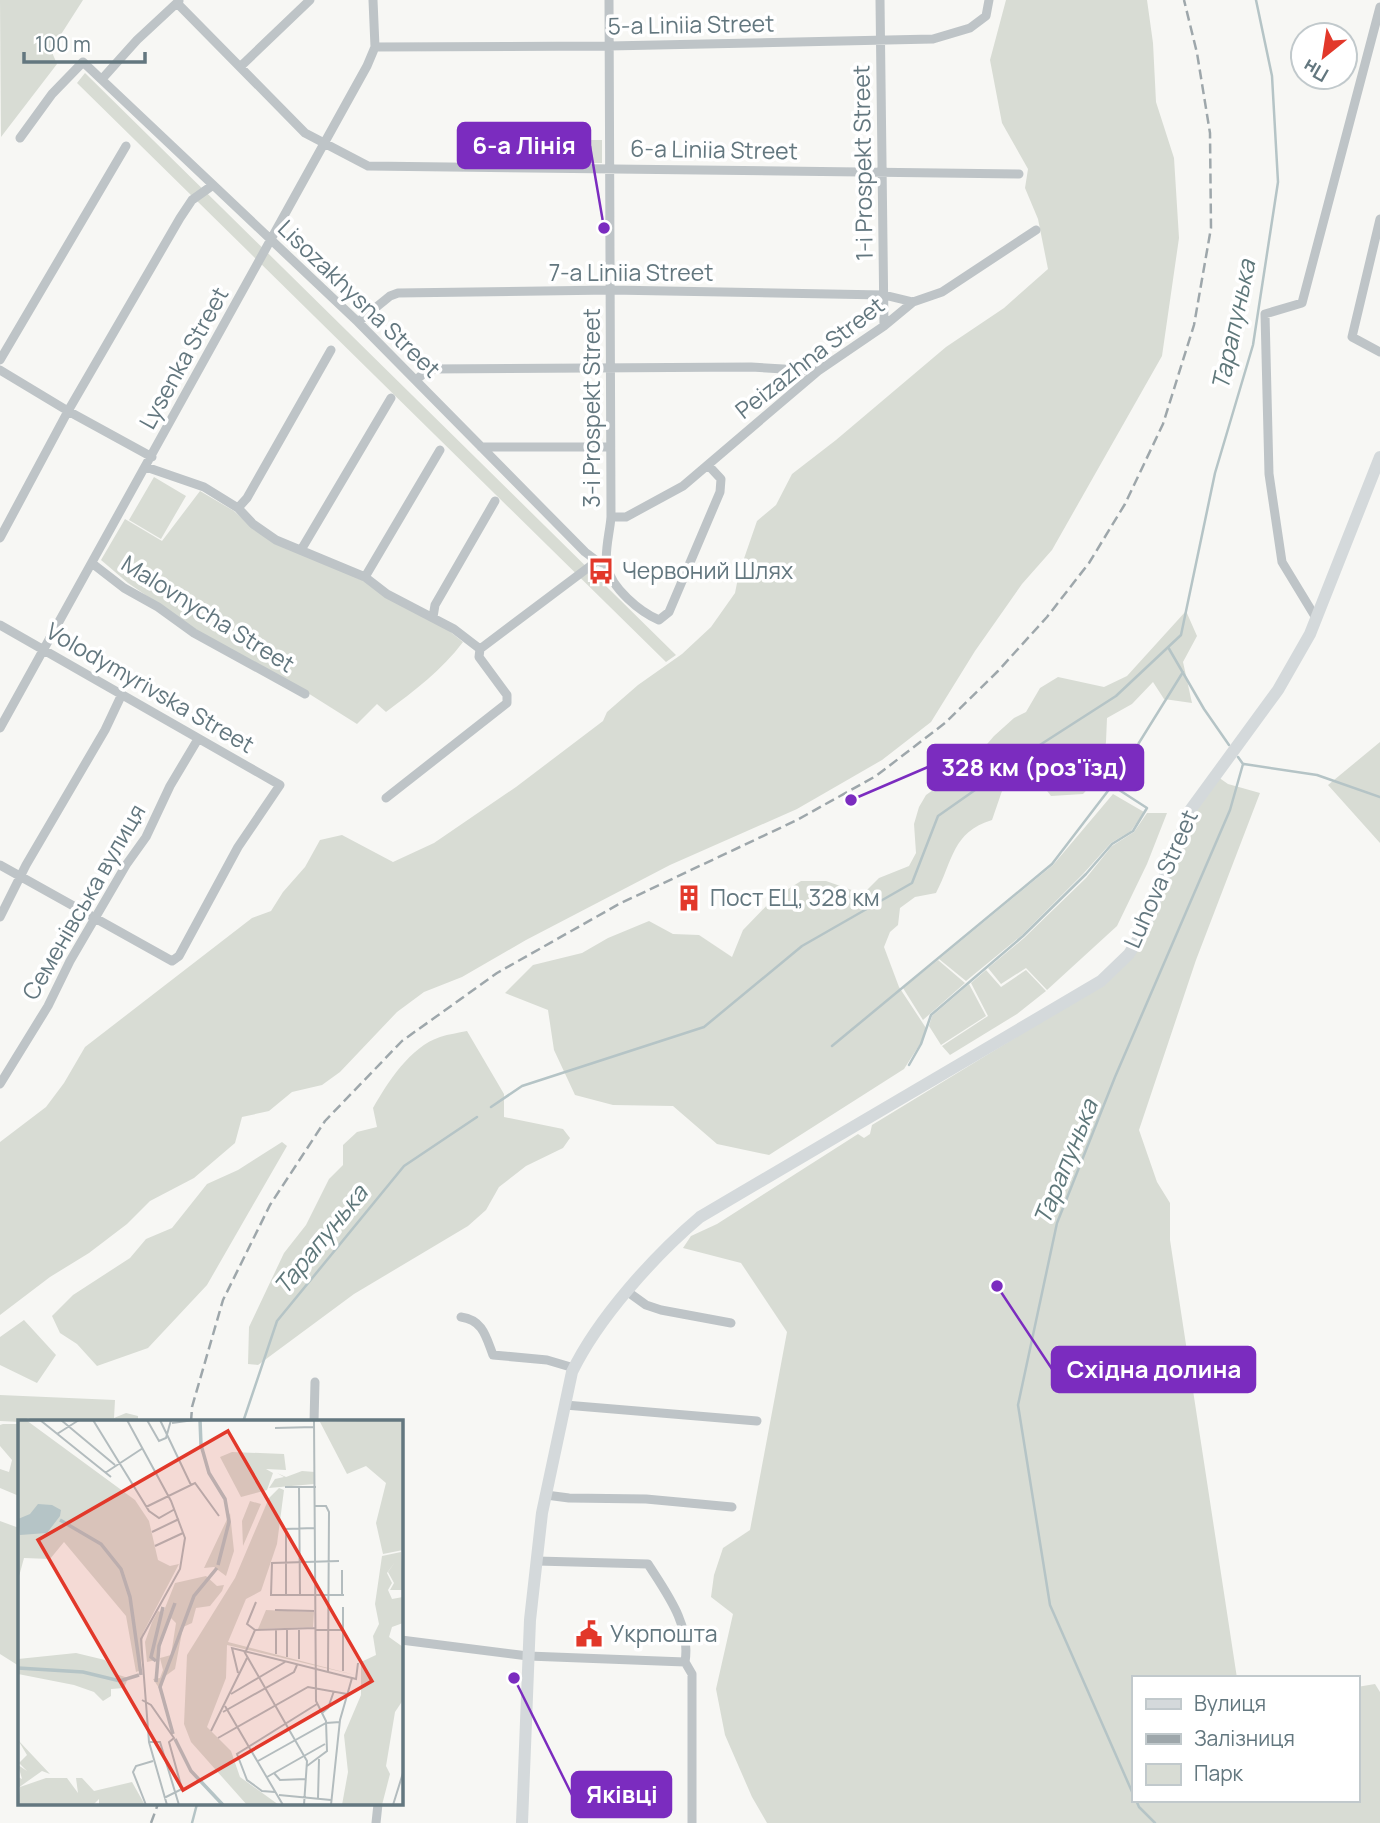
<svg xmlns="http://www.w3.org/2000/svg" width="1380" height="1823" font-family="Manrope,sans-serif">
<rect width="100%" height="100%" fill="#f7f7f4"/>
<path fill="#d8dcd4" d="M0,0H83L51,50L57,64L1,137Z
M1006,0H1147L1153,43L1156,102L1174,158L1179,238L1162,356L1052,550L1022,584L975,651L931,722L882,760L797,809L670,865L526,940L462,977L424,992L397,1012L340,1072L322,1085L292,1092L269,1111L242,1117L235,1143L194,1178L150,1201L127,1224L89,1253L50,1277L0,1315V1142L46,1107L64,1083L85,1047L252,918L271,911L283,892L305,867L320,840L342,835L393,862L434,843L516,787L603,721L607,712L638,685L682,654L711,627L735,593L739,573L757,521L776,505L792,474L836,440L946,347L1004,308L1048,269L1038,219L1025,188L1028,169L1002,123L990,60Z
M85,73L676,655L666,662L77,83Z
M570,140H602V163H571Z
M154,477L186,496L161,539L129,520Z
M200,491L234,511L256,531L278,543L364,581L443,626L463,642C442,670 414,691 386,712L377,704L357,724L303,690L201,633L128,583L101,560L125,519L162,541Z
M1186,611L1197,636L1183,662L1192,703L1164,699L1153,682L1132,704L1107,718L1106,742L1099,777L1083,794L1051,796L1037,778L1017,774L1002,791L992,820C952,832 953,861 936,893L915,897L900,908L898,925L890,932L884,947L899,987L926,1028L920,1044L904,1069L769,1155L717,1144L673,1106L613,1105L575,1095L554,1050L548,1010L505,993L533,965L582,953L608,938L649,921L673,934L699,935L732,957L743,930L774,898L801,881H826L863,894L879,878L909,866L916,853L914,824L919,807L926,795L969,765L994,736L1014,718L1026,712L1040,688L1058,677L1104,687L1127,676Z
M1380,742V843L1328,785Z
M1218,777L1228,784L1260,793L1196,960L1139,1130L1157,1182L1170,1203V1240L1237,1678H1133V1800H1357V1687L1375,1684L1380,1692V1823H767L752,1797L725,1735L716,1689L733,1614L711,1597L714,1575L723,1548L750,1530L787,1332L741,1263L683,1248L691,1236L717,1224L858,1134L864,1138L870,1134L872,1125L1103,984L1132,956L1195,809Z
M1113,794L1144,812L1131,831L1111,843L1083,874L1022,935L966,981L939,959L1053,865Z
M1147,813H1167L1147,864L1117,926L1047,990L1026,968L1001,984L988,968L1024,938L1086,878L1112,846L1134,832Z
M938,960L965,983L923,1020L903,988Z
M986,970L1001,987L1026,970L1046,991L1017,1014L950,1055L942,1046L988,1016L971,983Z
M969,984L986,1016L941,1045L929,1026L932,1016Z
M467,1031L504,1094V1117L563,1129L570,1138L563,1148L526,1166L499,1187L486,1210L468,1226L354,1294L258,1365L248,1364L249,1327L284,1253L306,1225L329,1179L343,1165V1145L357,1132L377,1127L373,1108C388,1082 410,1047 440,1037C449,1034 458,1033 467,1031Z
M282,1142L287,1146L207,1285L148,1348L97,1366L77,1344L60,1333L52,1316L73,1295L130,1258L146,1239L172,1228L207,1184L238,1170Z
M24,1320L56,1355L37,1383L0,1365V1337Z
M0,1395L115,1400L114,1418L126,1413L138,1416V1422H105L110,1419L100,1422H37L28,1418L21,1422L0,1421Z
M3,1424H19V1496L0,1488V1469L9,1472L12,1460L0,1446V1425Z
M0,1521L19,1528V1666L0,1654Z"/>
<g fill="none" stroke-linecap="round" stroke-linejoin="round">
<path stroke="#b5c4c6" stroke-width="2.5" d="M1168,647L1204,709L1229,745
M1244,764L1317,775L1380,797
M832,1046L1052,864L1114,783L1183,672
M909,1065L921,1044L931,1015L1023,936L1086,874L1112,844L1133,831L1147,808L1113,786
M491,1107L522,1086L704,1027L802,946L912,883L938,816L1032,750L1116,696L1181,635L1215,473L1253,345L1278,182L1272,76L1256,0
M243,1422L277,1321L404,1166L477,1117
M1133,1794L1050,1605L1018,1405L1057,1223L1115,1077L1230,810L1243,764L1238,757
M1136,1800L1139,1807L1155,1823
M192,1823L197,1804"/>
<path stroke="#bec4c7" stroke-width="9" d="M609,0L611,517C610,532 604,552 607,566C611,588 640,612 659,620L669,612L720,492L721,479L708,465
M880,0L884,326
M177,3L305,133L368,166L1019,174
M375,47L609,46L933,39L970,28L986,16L989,0
M240,67L310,0
M102,79L137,40L179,1
M20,138L52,94L83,62L358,322L585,552L597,561L606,564
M1380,219L1352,337L1380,352
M358,322L390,296L398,293L611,290L884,295L913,302
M0,360L126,146
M0,370L68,411L152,457
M416,380L429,369L751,367L818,371
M481,447H609
M146,467L204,487L238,508L253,524L276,540L365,577L387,594L454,629L480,649
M238,508L247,498L331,350
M611,517H626L683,486L818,371L884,326L913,302L942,292L1036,230
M0,538L68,411L180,218L192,200L213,185
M301,550L391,398
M93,564L124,588L158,607L194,633L305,694
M365,577L440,450
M433,617L435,605L495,501
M1316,618L1282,562L1269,474L1265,314L1302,303L1380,7
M0,625L280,785L238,847L179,956L172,961L0,865
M0,728L367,66L375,47L373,0
M386,798L507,703V695L479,657L480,649L597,561
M0,917L26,865L105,730L122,694
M0,1084L48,1006L70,961L126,865L146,837L170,786L198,739
M628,1292L646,1305L661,1310L731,1323
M461,1317C483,1320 486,1337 493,1355L547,1360L574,1368
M565,1405L757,1421
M314,1422L315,1382
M546,1495L569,1498L646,1499L732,1507
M537,1561L648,1564C667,1594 691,1625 685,1662L692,1674V1823
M401,1640L528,1656L685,1662
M376,1823L378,1804"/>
<path stroke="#d4d9db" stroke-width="12" d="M522,1823L530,1620L542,1513L572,1372C598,1318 654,1256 700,1217L1101,981L1129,954L1143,931L1191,809L1278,690L1310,634L1380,457"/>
<path stroke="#9ea7ab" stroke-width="2.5" stroke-dasharray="10 5" stroke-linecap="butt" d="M191,1422L192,1407L223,1300L270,1205L325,1121L402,1041L497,973L619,904L797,820L876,776L945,723L998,671L1047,617L1089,563L1125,504L1163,424L1194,325L1211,228L1210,133L1197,53L1184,0
M151,1823L158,1804"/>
</g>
<defs>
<g id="bus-bare" transform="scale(2.1)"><path d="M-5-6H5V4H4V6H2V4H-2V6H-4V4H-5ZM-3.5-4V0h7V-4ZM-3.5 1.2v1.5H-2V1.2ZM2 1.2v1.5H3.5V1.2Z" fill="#e2382a" stroke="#fff" stroke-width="2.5" paint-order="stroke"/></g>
<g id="building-bare" transform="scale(2.1)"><path d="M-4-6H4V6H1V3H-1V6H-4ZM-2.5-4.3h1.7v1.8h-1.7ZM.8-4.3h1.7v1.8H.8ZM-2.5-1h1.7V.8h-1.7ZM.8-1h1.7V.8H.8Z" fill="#e2382a" stroke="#fff" stroke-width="2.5" paint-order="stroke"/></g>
<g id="civic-bare" transform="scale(2.1)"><path d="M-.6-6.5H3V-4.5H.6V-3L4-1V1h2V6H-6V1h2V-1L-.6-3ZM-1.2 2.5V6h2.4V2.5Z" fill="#e2382a" stroke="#fff" stroke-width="2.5" paint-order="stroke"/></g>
</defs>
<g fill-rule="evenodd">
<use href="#bus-bare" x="601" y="571"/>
<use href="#building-bare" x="689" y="898"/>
<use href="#civic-bare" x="589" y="1634"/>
</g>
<g text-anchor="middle" stroke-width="7" stroke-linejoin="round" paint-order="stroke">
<g font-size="23" fill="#63777f" stroke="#fff">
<text transform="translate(691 25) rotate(-1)" y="8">5-a Liniia Street</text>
<text transform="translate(714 150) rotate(1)" y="8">6-a Liniia Street</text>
<text transform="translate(863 163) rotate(-91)" y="8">1-i Prospekt Street</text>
<text x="631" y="281">7-a Liniia Street</text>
<text transform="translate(359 299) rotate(44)" y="8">Lisozakhysna Street</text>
<text transform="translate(184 358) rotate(-61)" y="8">Lysenka Street</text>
<text transform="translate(810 358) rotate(-38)" y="8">Peizazhna Street</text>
<text transform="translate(592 408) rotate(-90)" y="8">3-i Prospekt Street</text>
<text transform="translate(208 614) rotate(32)" y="8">Malovnycha Street</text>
<text transform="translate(150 688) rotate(30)" y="8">Volodymyrivska Street</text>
<text transform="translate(1161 879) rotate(-66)" y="8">Luhova Street</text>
<text transform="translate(84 902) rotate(-60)" y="8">Семенівська вулиця</text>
</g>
<g font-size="23" fill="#63777f" stroke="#fff" text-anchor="start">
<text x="622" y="579">Червоний Шлях</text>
<text x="710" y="906">Пост ЕЦ, 328 км</text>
<text x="610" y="1642">Укрпошта</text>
</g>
<g font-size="24" font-style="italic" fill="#5e777a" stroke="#fff">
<text transform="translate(1234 325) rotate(-78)" y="8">Тарапунька</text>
<text transform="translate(1066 1162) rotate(-68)" y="8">Тарапунька</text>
<text transform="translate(321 1240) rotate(-51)" y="8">Тарапунька</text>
</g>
</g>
<g transform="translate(18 1420)">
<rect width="385" height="385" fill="#f7f7f4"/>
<path d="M0,0H8L117,80L131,101L140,140L152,146L161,144L125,213L123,250L118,252L108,196L46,122L32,139L6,138L0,160ZM385,0V130L365,134L358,103L368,63L348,46L329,54L302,2ZM214,32L266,34L268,50L248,49L255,53L249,70L223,77L202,37ZM284,51L297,52L296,64L251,68L257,59L266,57L259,53L268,57ZM261,68L266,70L259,124L243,171L228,179L210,222L337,255L209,225L208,258L189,307L213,331L222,357L261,385H229L173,322L166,304L169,235L217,158L251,78ZM232,81L243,84L225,126L224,101ZM212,93L216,131L208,156L196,147L186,148ZM383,132L385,170H372L376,163L370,152L377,142L369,153L374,163L370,170L374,179L385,177V203L374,207L371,217L385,227V280L377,292L368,346L372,354L364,385H324L330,352L326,315L343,275V242L358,235L355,216L361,204L357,184L364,136ZM188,156L199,166L206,165L204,171L192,186L178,188L174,203L165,207L157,249L146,257L143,271L135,259L142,258L145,250L142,238L153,235L158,203L152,197L138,240L129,242L127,222L134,202L140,191L145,193L157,163ZM248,190L296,192L295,207L240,209ZM58,233L87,240L98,254L110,258L106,268L93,269V276L85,281L76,272L56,265L0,254V239ZM0,320L32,354L24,351L0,368V357L4,359L0,345L9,351L1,343L9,335ZM28,358H49L60,373L58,358H64L76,371L114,362L127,385H81V379L75,385H0L2,367Z" fill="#d8dcd4"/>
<path d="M20,84L34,85L43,90L42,96L29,113L2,115L0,99L12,94Z" fill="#b5c4c6"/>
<path fill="none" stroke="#b5c4c6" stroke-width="3.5" d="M182,0L183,25L191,53L207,79L211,102L200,145M42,100L83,124L103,149L112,177L123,255M138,241L133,237L145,187M0,248L65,252L102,261L121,255M138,262L141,226L157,183M155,314L142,267L176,176L199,148M157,319L173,351L205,385"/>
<path fill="none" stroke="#b3bcbe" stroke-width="2" d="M22,0L93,57M43,0L97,45M75,0L131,91L141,98L157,89M109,0L153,81L167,118L162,149L123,219L131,322L149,385M129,0L141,21L148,18L153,0M142,0L173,65M154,3L176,0M257,8L296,7M39,14L61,0M87,53L125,28M267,67H298M281,67L282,175M297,86H308L311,92L310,252M128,87L177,63L201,96M134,112L161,99M137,126L165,113M321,141L254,143L253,175H326M324,150V175M268,175V109L296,108M325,187V251M257,190L296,191M237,210L297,208M297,210H325M226,231L289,341L286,385M228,231L237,210L229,204L238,182M258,234V210M269,237V209M281,239V210M220,253L214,228L338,259L340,243M213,274L267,242M124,280L133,285L156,318L151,322L164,369L146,378M207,286L265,385M205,292L276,252L279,245M304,293L310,288L316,271M193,311L229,238M200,318L290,267L329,274M131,322H142L161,385M240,341L308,303L322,302M289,346L309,331L308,301L298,281L296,0M256,353L262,360L288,359M249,357L307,324M257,372L244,371L229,360L219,334L299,284M261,375L313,380M300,378L301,339M128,385L115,352L118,346L135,341M313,385L322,300L334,258M375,385L385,353"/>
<path fill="#e2382a" fill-opacity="0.15" stroke="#e2382a" stroke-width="3.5" d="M210,11L354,261L165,370L20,120Z"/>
<rect width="385" height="385" fill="none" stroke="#63777f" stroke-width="3.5"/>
</g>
<path fill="none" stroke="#7b2cbf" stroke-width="2.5" d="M604 228L590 146M851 800L928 767M997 1286L1052 1369M514 1678L572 1795"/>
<g fill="#7b2cbf" stroke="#fff" stroke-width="2.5">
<circle cx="604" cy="228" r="7"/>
<circle cx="851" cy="800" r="7"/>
<circle cx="997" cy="1286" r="7"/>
<circle cx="514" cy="1678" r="7"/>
</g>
<g fill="#7b2cbf" stroke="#7b2cbf" stroke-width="2.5">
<rect x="458" y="123" width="132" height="45" rx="7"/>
<rect x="928" y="745" width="215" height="45" rx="7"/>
<rect x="1052" y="1347" width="203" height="45" rx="7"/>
<rect x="572" y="1772" width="99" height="45" rx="7"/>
</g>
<g font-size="24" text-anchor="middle" font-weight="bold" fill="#fff">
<text x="524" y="154">6-а Лінія</text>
<text x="1035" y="776">328 км (роз'їзд)</text>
<text x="1154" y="1378">Східна долина</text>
<text x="622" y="1803">Яківці</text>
</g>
<rect x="1132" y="1676" width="228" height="126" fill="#ffffff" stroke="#c1c9cc" stroke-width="2"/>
<rect x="1146" y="1699" width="35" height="10" fill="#d4d9db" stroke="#c1c9cc" stroke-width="2"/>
<text x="1194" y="1711" font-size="21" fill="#63777f">Вулиця</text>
<rect x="1146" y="1734" width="35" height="10" fill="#9ea7ab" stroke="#c1c9cc" stroke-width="2"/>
<text x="1194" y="1746" font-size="21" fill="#63777f">Залізниця</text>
<rect x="1146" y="1764" width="35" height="21" fill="#d8dcd4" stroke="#c1c9cc" stroke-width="2"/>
<text x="1194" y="1781" font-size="21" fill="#63777f">Парк</text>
<g transform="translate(1324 56) rotate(210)"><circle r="33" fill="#ffffff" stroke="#c1c9cc" stroke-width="2"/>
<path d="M0-5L12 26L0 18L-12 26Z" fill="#e2382a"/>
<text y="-10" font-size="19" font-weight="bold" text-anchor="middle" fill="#63777f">Пн</text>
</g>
<path d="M24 52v10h121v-10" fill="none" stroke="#63777f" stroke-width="3.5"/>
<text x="35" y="52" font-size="21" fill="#63777f" stroke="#ffffff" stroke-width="5" paint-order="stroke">100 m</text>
</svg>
